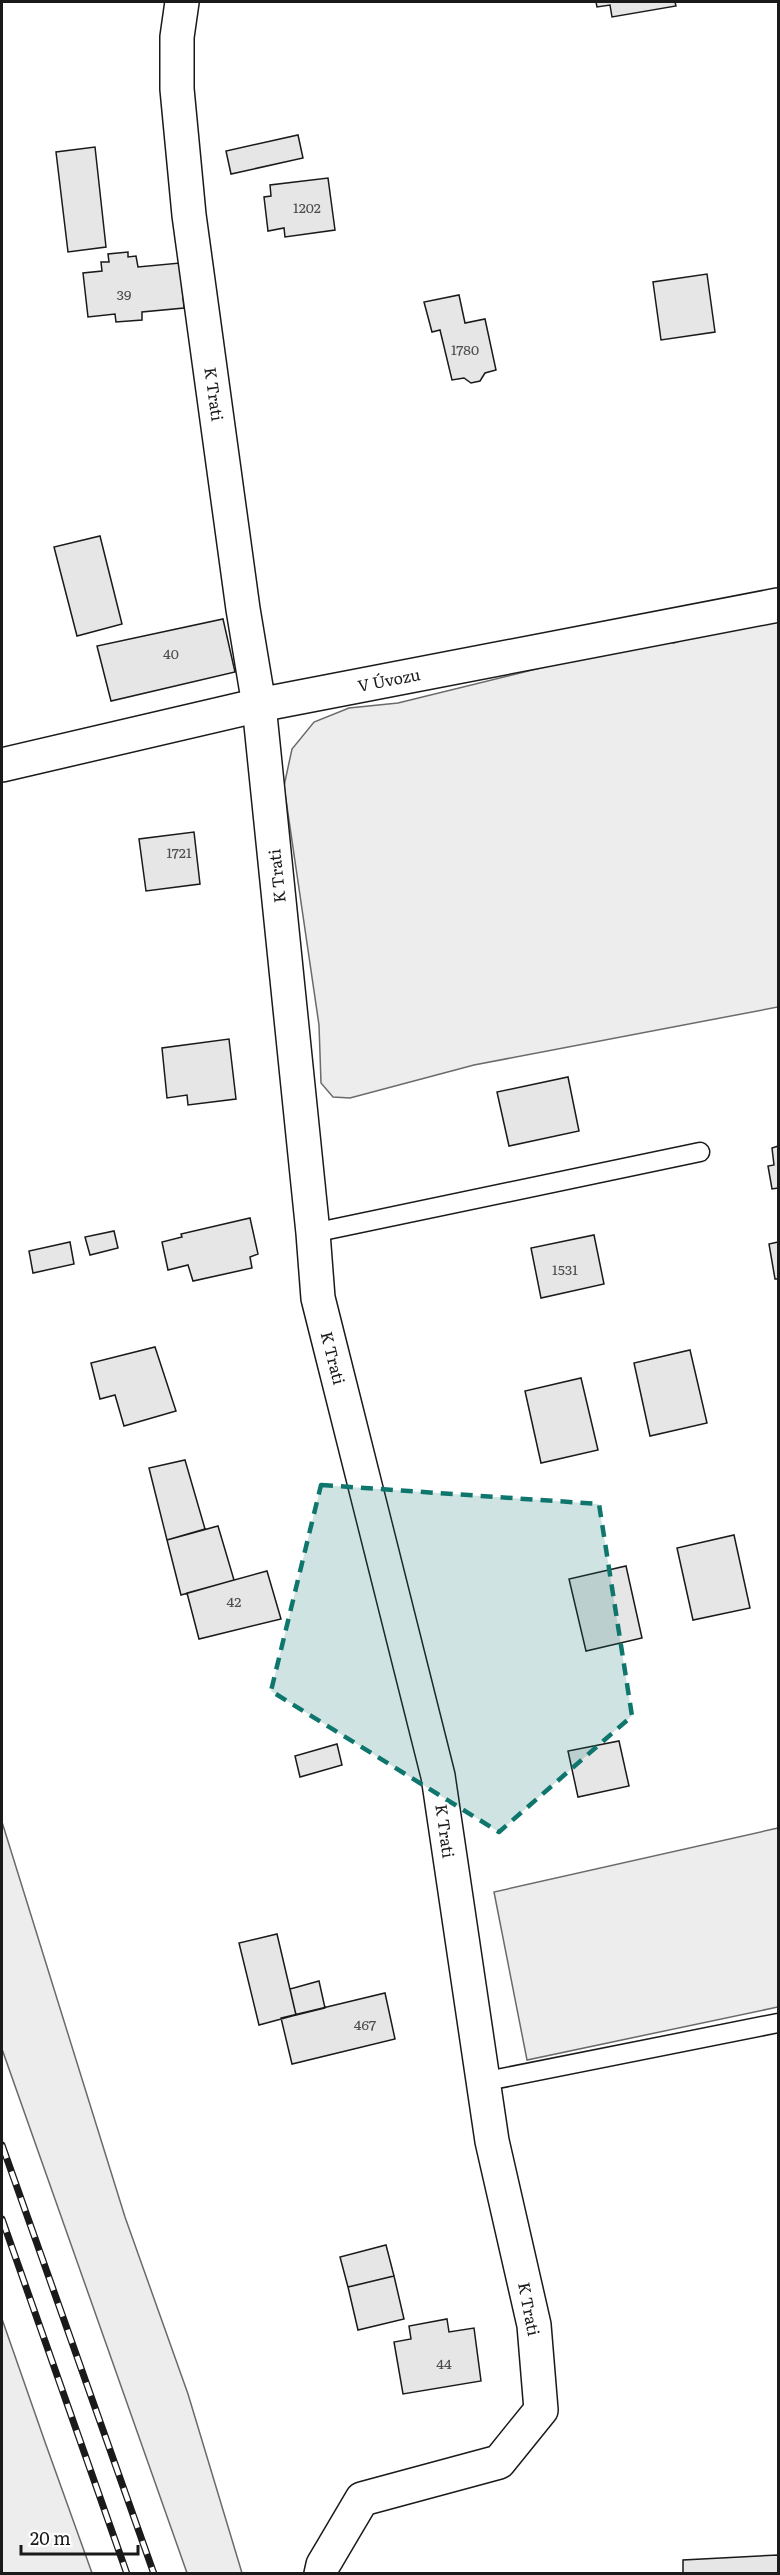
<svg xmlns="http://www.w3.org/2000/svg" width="780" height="2575" font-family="Literata,serif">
<rect width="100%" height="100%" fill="#fff"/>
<path fill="#ededed" stroke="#6a6a6a" stroke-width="1.5" d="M778,620V1007L474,1065L350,1098L333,1097L321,1083L319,1025L284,786L292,749L314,722L349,708L398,703L650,641L674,643L705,632Z
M2,1822L125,2217L188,2394L242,2573H187L2,2049Z
M778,1828V2007L527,2060L494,1892Z
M2,2319L45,2442L92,2573H2Z"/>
<path fill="#e6e6e6" stroke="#1a1a1a" stroke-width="1.5" d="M596,2H675L676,6L612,17L610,5L597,7Z
M298,135L303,158L231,174L226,151Z
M95,147L106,247L68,252L56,152Z
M328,178L335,230L285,237L284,228L268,231L264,197L271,196L270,185Z
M128,252V257L136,256L138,267L180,263L184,308L142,312V320L116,322L115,314L88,317L83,273L102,271L101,262H109L108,254Z
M707,274L715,332L661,340L653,282Z
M459,295L465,323L485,319L496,370L485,373L480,381L471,383L464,378L452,380L440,330L432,332L424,302Z
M100,536L122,624L77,636L54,547Z
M223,619L235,672L111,701L97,646Z
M194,832L200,884L146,891L139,839Z
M229,1039L236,1099L188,1105L187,1095L167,1098L162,1048Z
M568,1077L579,1131L509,1146L497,1092Z
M778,1146V1188L772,1189L768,1166L774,1165L772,1148Z
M250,1218L258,1254L250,1257L252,1268L193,1281L188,1265L168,1270L162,1242L182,1237L181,1234Z
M114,1231L118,1248L90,1255L85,1237Z
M594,1235L604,1284L541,1298L531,1248Z
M70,1242L74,1264L33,1273L29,1251Z
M778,1242V1279H775L769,1244Z
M155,1347L176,1411L124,1426L115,1395L100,1399L91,1363Z
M690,1350L707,1423L650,1436L634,1363Z
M581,1378L598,1450L541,1463L525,1391Z
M185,1460L205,1529L167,1540L149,1468Z
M218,1526L234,1580L181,1595L167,1540Z
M734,1535L750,1608L693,1620L677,1548Z
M626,1566L642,1638L586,1651L569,1579Z
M267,1571L281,1619L199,1639L187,1593Z
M619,1741L629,1786L578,1797L568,1751Z
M337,1744L342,1765L300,1777L295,1756Z
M277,1934L296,2015L259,2025L239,1943Z
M319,1981L325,2008L296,2015L290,1989Z
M385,1993L395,2039L292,2064L281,2018Z
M386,2245L394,2276L348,2287L340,2257Z
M394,2276L404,2319L358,2330L348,2287Z
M447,2319L449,2332L474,2328L481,2381L403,2394L394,2342L411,2339L409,2326Z
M778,2555V2574H683V2560Z"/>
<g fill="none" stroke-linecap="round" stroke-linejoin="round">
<g stroke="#1a1a1a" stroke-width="21">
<path id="lane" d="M313,1233L700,1152
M482,2082L778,2023"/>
</g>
<g stroke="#1a1a1a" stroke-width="36">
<path id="street" d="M182,2L177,37V89L189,215L243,609L259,705L313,1233L318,1298L438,1776L492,2141L534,2325L541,2410L499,2462L362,2499L323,2565L321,2574
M2,765L259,705L778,605"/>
</g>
<use href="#lane" stroke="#fff" stroke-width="18"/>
<use href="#street" stroke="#fff" stroke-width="33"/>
<g stroke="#1a1a1a" stroke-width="7">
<path id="rail" d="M2,2145L154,2574
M2,2219L127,2574"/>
</g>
<use href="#rail" stroke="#fff" stroke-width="4.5" stroke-dasharray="14" stroke-linecap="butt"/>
</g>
<path fill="#0f766e" fill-opacity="0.2" stroke="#0f766e" stroke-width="4.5" stroke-dasharray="12 8" stroke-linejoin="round" d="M321,1485L599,1504L632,1716L499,1832L271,1691Z"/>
<g text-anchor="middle" stroke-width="4.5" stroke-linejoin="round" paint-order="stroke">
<g font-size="14" fill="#4d4d4d">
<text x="307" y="213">1202</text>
<text x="124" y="300">39</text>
<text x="465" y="355">1780</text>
<text x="171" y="659">40</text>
<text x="179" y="858">1721</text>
<text x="565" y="1275">1531</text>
<text x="234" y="1607">42</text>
<text x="365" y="2030">467</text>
<text x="444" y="2369">44</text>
</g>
<g font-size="16" fill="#1a1a1a" stroke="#fff">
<text transform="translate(214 394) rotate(82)" y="6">K Trati</text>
<text transform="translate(389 680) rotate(-11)" y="6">V Úvozu</text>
<text transform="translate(277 876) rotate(-96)" y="6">K Trati</text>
<text transform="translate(333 1358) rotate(76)" y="6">K Trati</text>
<text transform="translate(445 1831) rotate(82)" y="6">K Trati</text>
<text transform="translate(529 2309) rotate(79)" y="6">K Trati</text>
</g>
</g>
<rect width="780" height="2575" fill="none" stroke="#1a1a1a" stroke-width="6"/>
<path d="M21 2545v9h117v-9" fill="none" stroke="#1a1a1a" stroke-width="3"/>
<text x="30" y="2545" font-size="18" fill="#1a1a1a" stroke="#ffffff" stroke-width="4.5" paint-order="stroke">20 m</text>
</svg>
